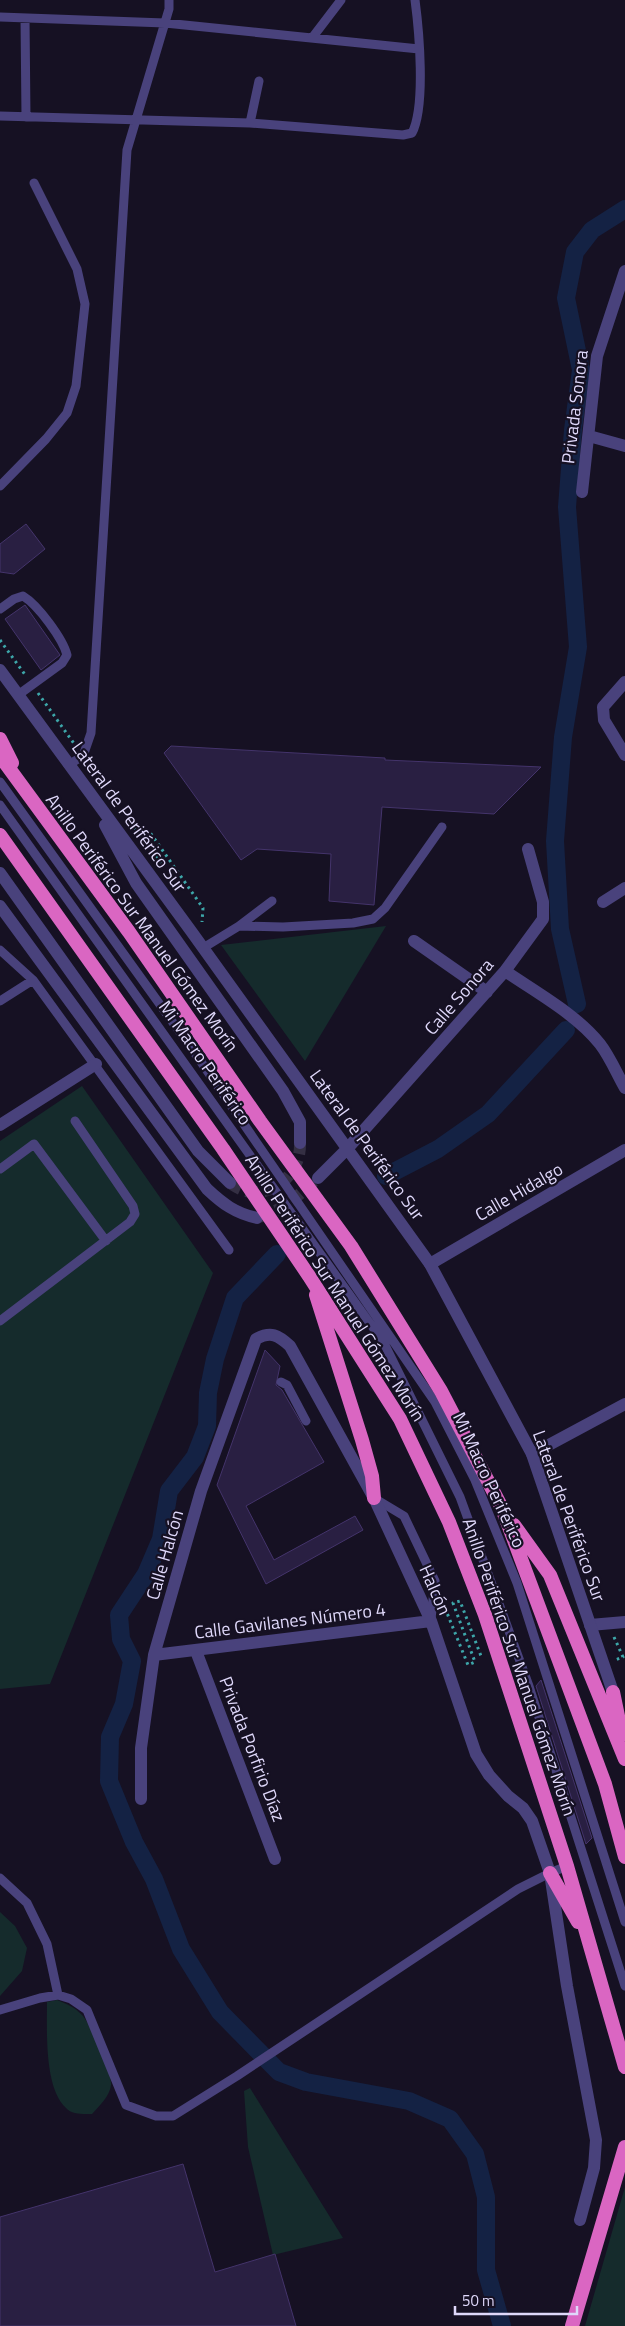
<svg xmlns="http://www.w3.org/2000/svg" width="625" height="2326" font-family="'Titillium Web',sans-serif">
<rect width="100%" height="100%" fill="#161123"/>
<path fill="#152b2c" d="M386,926L305,1061L221,945Z
M82,1086L213,1273L50,1684L0,1689V1141Z
M0,1912L15,1926L27,1948L22,1971L0,1996Z
M57,2000C67,2004 75,2007 83,2016C90,2024 113,2075 111,2085C110,2096 99,2106 92,2114C83,2114 72,2115 66,2108C44,2088 47,2030 47,2002Z
M250,2088L343,2238L273,2255L248,2147L244,2091Z
M625,2187V2326H585Z"/>
<g fill="none" stroke-linecap="round" stroke-linejoin="round">
<path stroke="#142244" stroke-width="18" d="M577,1004L560,929L555,841L563,737L578,647L567,507L573,430L581,370L566,298L575,252L592,230L625,209
M386,1176L438,1149L488,1114L566,1030
M277,1254L235,1298L215,1359L208,1393L207,1426L195,1457L169,1491L161,1539L146,1574L119,1615L121,1639L132,1661L124,1704L110,1737L109,1781L134,1842L154,1879L181,1949L220,2012L279,2072L306,2082L409,2101L450,2119L475,2154L486,2197V2270L502,2326"/>
</g>
<path fill="#291f42" stroke="#44346b" d="M26,524L45,549L14,574L0,572V544Z
M25,605L60,655L41,670L5,619Z
M171,746L385,758V760L541,767L494,814L382,807L374,905L329,901L331,854L257,849L241,860L164,753Z
M265,1350L280,1366L276,1385L282,1390L324,1462L246,1506L274,1560L355,1516L363,1530L266,1584L217,1485Z
M541,1680L592,1838L586,1844L536,1686Z
M183,2164L215,2272L275,2254L296,2326H0V2217Z"/>
<g fill="none" stroke-linecap="round" stroke-linejoin="round">
<path stroke="#342f43" stroke-width="12" stroke-dasharray="12 6" stroke-linecap="butt" d="M230,1183C236,1187 243,1191 251,1192C280,1194 301,1169 300,1143
M259,1217C282,1211 297,1197 314,1181"/>
<path stroke="#3da6a9" stroke-width="3" stroke-dasharray="2.5 4" stroke-linecap="butt" d="M0,640L26,676
M38,693L75,745
M134,827L136,830L149,831L203,908L202,922
M152,853L154,852L164,867
M445,1608L468,1665L475,1662L453,1603L460,1601L481,1656
M614,1637L623,1657L615,1660"/>
<path stroke="#49427c" stroke-width="9" d="M0,17L165,23L419,49
M25,18L26,117
M312,38L341,0
M0,116L250,123L403,135L412,133C426,106 419,30 415,0
M250,123L259,81
M0,486L46,439L67,413L76,386L85,304L77,269L34,183
M0,609L14,599L23,596C38,605 63,639 67,655L62,663L18,695
M68,765L83,756L91,733L127,150L169,9V0
M0,782L197,1056L435,1402L475,1480L517,1583L625,1922
M0,805L384,1343L460,1497L529,1686L625,1986
M239,926L283,927L353,923L373,919L385,908L442,827
M203,948L239,926L272,901
M0,950L33,980L229,1250
M0,1001L33,980
M0,1169L34,1144L106,1241
M0,1321L130,1222L135,1214L133,1206L75,1121
M281,1382L287,1385L306,1421
M374,1498L404,1516L435,1581L431,1619
M0,1878L27,1903L47,1944L58,1995
M0,2010L40,1998L58,1995L71,1999L87,2010L126,2105L156,2116H173L237,2076L518,1889L550,1873L567,1866"/>
<path stroke="#49427c" stroke-width="12" d="M589,436L625,446
M582,492L597,356L625,271
M625,682L603,707L604,720L625,755
M603,902L625,888
M414,941L487,992
M505,971C537,993 576,1014 600,1044C610,1057 617,1074 625,1088
M0,1125L96,1064
M348,1148L505,971L543,919V902L528,849
M430,1264L625,1150
M532,1454L625,1404
M590,1625L625,1622
M196,1651L275,1859
M154,1655L431,1621
M141,1799V1748L154,1655L201,1491L256,1339C271,1331 278,1335 290,1346L374,1498L431,1621L476,1754L489,1775L508,1796L523,1808L532,1821L550,1873L567,1986L596,2140L594,2168L580,2220"/>
<path stroke="#49427c" stroke-width="12" d="M0,670L191,931L430,1264L532,1454L613,1692
M105,825L136,883L283,1091L300,1122V1143
M0,873L198,1151L230,1183
M0,906L207,1189C223,1204 235,1213 257,1218
M318,1178L348,1148"/>
<path stroke="#da66c2" stroke-width="14" d="M0,739L12,763
M0,756L129,932L260,1121L351,1246L441,1391L502,1508L605,1784L625,1857
M0,835L223,1149L309,1276L400,1419L449,1522L485,1615L567,1866L625,2067
M316,1295L362,1440L372,1476L374,1498
M514,1525L550,1575L625,1759
M613,1692L622,1735
M550,1873L578,1922
M572,2326L625,2147"/>
</g>
<g text-anchor="middle" stroke-width="4.5" stroke-linejoin="round" paint-order="stroke">
<g font-size="18" fill="#dfd8fa" stroke="#161123">
<text transform="translate(575 407) rotate(-83)" y="6">Privada Sonora</text>
<text transform="translate(129 817) rotate(54)" y="6">Lateral de Periférico Sur</text>
<text transform="translate(142 923) rotate(54)" y="6">Anillo Periférico Sur Manuel Gómez Morín</text>
<text transform="translate(459 997) rotate(-49)" y="6">Calle Sonora</text>
<text transform="translate(205 1063) rotate(55)" y="6">Mi Macro Periférico</text>
<text transform="translate(367 1145) rotate(54)" y="6">Lateral de Periférico Sur</text>
<text transform="translate(519 1192) rotate(-30)" y="6">Calle Hidalgo</text>
<text transform="translate(335 1288) rotate(57)" y="6">Anillo Periférico Sur Manuel Gómez Morín</text>
<text transform="translate(489 1480) rotate(65)" y="6">Mi Macro Periférico</text>
<text transform="translate(569 1516) rotate(70)" y="6">Lateral de Periférico Sur</text>
<text transform="translate(165 1555) rotate(-74)" y="6">Calle Halcón</text>
<text transform="translate(435 1590) rotate(66)" y="6">Halcón</text>
<text transform="translate(290 1621) rotate(-7)" y="6">Calle Gavilanes Número 4</text>
<text transform="translate(519 1667) rotate(71)" y="6">Anillo Periférico Sur Manuel Gómez Morín</text>
<text transform="translate(252 1749) rotate(69)" y="6">Privada Porfirio Díaz</text>
</g>
</g>
<path d="M455 2306v8h122v-8" fill="none" stroke="#dfd8fa" stroke-width="2.5"/>
<text x="462" y="2306" font-size="15" fill="#dfd8fa" stroke="#161123" stroke-width="4" paint-order="stroke">50 m</text>
</svg>
